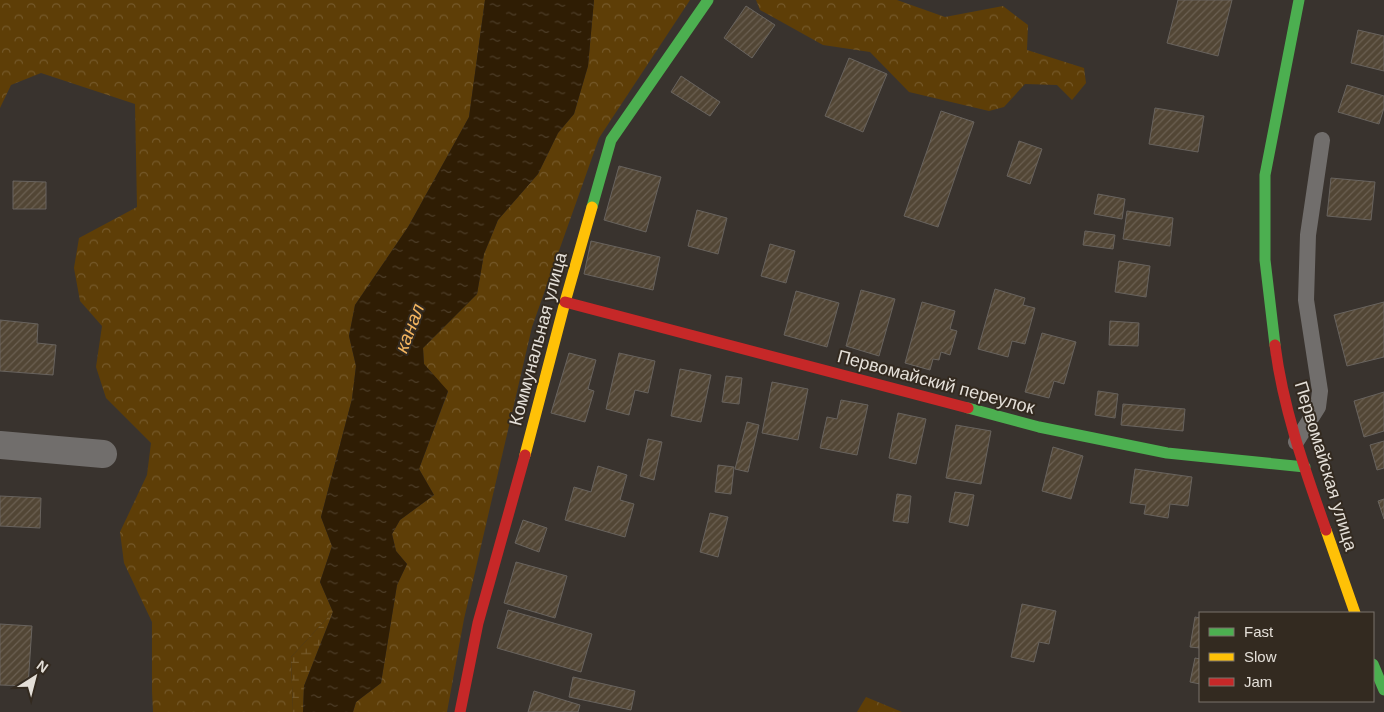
<svg xmlns="http://www.w3.org/2000/svg" width="1384" height="712" font-family="Helvetica,sans-serif">
<defs>
<pattern id="forest-crowns" width="20" height="18" patternUnits="userSpaceOnUse" patternTransform="scale(1.25)"><rect width="20" height="18" fill="#5e3e07"/><path d="M2 6a3 3 0 1 1 6 0M12 15a3 3 0 1 1 6 0" fill="none" stroke="#75592a"/></pattern>
<pattern id="wetland-marsh" width="20" height="14" patternUnits="userSpaceOnUse" patternTransform="scale(1.25)"><rect width="20" height="14" fill="#5e3e07"/><path d="M1 5h8M5 5V1M11 12h8M15 12V8" fill="none" stroke="#75592a"/></pattern>
<pattern id="water-ripples" width="26" height="14" patternUnits="userSpaceOnUse" patternTransform="scale(1.25)"><rect width="26" height="14" fill="#2f1d04"/><path d="M2 4q2-2 4 0t4 0M15 11q2-2 4 0t4 0" fill="none" stroke="#4d3d28"/></pattern>
<pattern id="building-hatch" width="6" height="6" patternUnits="userSpaceOnUse" patternTransform="scale(1.25)"><rect width="6" height="6" fill="#524635"/><path d="M-1 1l2-2M0 6l6-6M5 7l2-2" fill="none" stroke="#6b6052"/></pattern>
</defs>
<rect width="100%" height="100%" fill="#39332e"/>
<path fill="url(#forest-crowns)" d="M0,0H485L469,117L408,227L355,305L349,336L356,366L352,399L321,517L332,546L320,582L333,612L291,657L293,712H153L152,691V622L124,563L120,532L147,475L151,443L106,398L96,367L102,326L80,301L74,268L79,238L137,207L135,104L41,73L11,85L0,108Z
M594,0H690L599,138L532,327L464,619L447,712H353L356,702L381,683L397,585L407,564L396,551L392,534L400,520L434,495L419,469L448,392L424,364L423,348L477,294L484,254L498,220L538,174L558,133L574,114L588,66Z
M756,0H897L945,17L1003,6L1028,25L1027,50L1084,68L1086,83L1072,100L1057,85L1025,84L1004,107L989,111L909,92L870,52L823,45L760,10Z
M866,697L902,712H857Z"/>
<path fill="url(#wetland-marsh)" d="M333,612L304,686L303,712H293L291,657Z"/>
<path fill="url(#water-ripples)" d="M485,0H594L588,66L574,114L558,133L538,174L498,220L484,254L477,294L423,348L424,364L448,391L419,469L434,495L400,520L392,534L396,551L407,564L397,585L381,683L356,702L353,712H303L304,686L333,612L320,582L332,546L321,517L352,399L356,366L349,336L355,305L408,227L469,117Z"/>
<path fill="url(#building-hatch)" stroke="#68635e" d="M1178,0H1232L1218,56L1167,43Z
M746,6L775,25L752,58L724,38Z
M1358,30L1384,36V71L1351,63Z
M849,58L887,74L863,132L825,116Z
M681,76L720,102L710,116L671,92Z
M1347,85L1384,96V108L1379,124L1338,112Z
M1155,108L1204,116L1198,152L1149,144Z
M941,111L974,122L938,227L904,216Z
M1019,141L1042,149L1030,184L1007,176Z
M619,166L661,177L646,232L604,220Z
M1331,178L1375,182L1371,220L1327,216Z
M13,181L46,182V209H13Z
M1098,194L1125,199L1122,219L1094,214Z
M697,210L727,218L718,254L688,246Z
M1127,211L1173,218L1170,246L1123,239Z
M1085,231L1115,235L1113,249L1083,245Z
M591,241L660,257L653,290L584,274Z
M770,244L795,251L786,283L761,276Z
M1119,261L1150,266L1146,297L1115,292Z
M995,289L1025,298L1023,305L1035,308L1025,344L1012,341L1008,357L978,349Z
M861,290L895,299L879,356L846,346Z
M796,291L839,303L827,347L784,335Z
M922,302L955,311L950,329L957,331L950,355L941,352L939,360L933,359L930,370L905,363Z
M1384,302V357L1347,366L1334,315Z
M0,320L38,324L37,343L56,345L53,375L0,371Z
M1110,321L1139,323L1138,346L1109,345Z
M1042,333L1076,342L1064,384L1054,381L1049,398L1025,392Z
M569,353L596,360L588,389L594,391L585,422L551,413Z
M619,353L655,361L648,393L635,390L629,415L606,409Z
M680,369L711,375L701,422L671,416Z
M726,376L742,378L739,404L722,402Z
M772,382L808,389L798,440L762,433Z
M1098,391L1118,394L1115,418L1095,415Z
M1384,392V431L1364,437L1354,401Z
M841,400L868,405L857,455L820,448L827,417L837,419Z
M1123,404L1185,409L1183,431L1121,425Z
M898,413L926,419L916,464L889,458Z
M747,422L759,425L748,472L735,469Z
M956,425L991,431L981,484L946,478Z
M648,439L662,442L654,480L640,476Z
M1384,441V468L1377,470L1370,445Z
M1053,447L1083,456L1071,499L1042,491Z
M718,465L734,467L731,494L715,492Z
M598,466L627,475L620,500L634,504L625,537L565,520L574,487L591,492Z
M1135,469L1192,477L1188,506L1170,504L1168,518L1144,514L1146,505L1130,503Z
M955,492L974,495L968,526L949,522Z
M897,494L911,496L908,523L893,521Z
M0,496L41,498L40,528L0,526Z
M1384,499V519L1378,501Z
M710,513L728,517L718,557L700,552Z
M523,520L547,528L539,552L515,543Z
M516,562L567,576L555,618L504,603Z
M1022,604L1056,611L1049,644L1039,642L1034,662L1011,657Z
M508,610L592,634L581,672L497,648Z
M1195,617L1200,618V648L1190,647Z
M0,624L32,626L28,686L0,685Z
M1195,658L1200,659V684L1190,682Z
M573,677L635,691L631,710L569,697Z
M534,691L580,705L578,712H528Z"/>
<g fill="none" stroke-linecap="round" stroke-linejoin="round">
<path stroke="#716e6c" stroke-width="16" d="M1296,442L1318,407L1320,391L1306,300L1308,235L1322,140"/>
<path stroke="#716e6c" stroke-width="28" d="M0,445L103,454"/>
<path stroke="#4caf50" stroke-width="11" d="M592,207L611,140L708,0
M1275,345L1265,260V175L1299,0
M968,408L1039,427L1167,453L1305,467
M1373,664L1384,690"/>
<path stroke="#ffc107" stroke-width="11" d="M525,455L565,302L592,207
M1326,530L1355,613"/>
<path stroke="#c62828" stroke-width="11" d="M565,302L968,408
M1275,345C1283,409 1305,470 1326,530
M460,712L478,623L525,455"/>
</g>
<g text-anchor="middle" stroke-width="4" stroke-linejoin="round" paint-order="stroke">
<g font-size="18" fill="#e4dfd8" stroke="#332a20">
<text transform="translate(538 339) rotate(-75)" y="6">Коммунальная улица</text>
<text transform="translate(936 382) rotate(15)" y="6">Первомайский переулок</text>
<text transform="translate(1326 466) rotate(73)" y="6">Первомайская улица</text>
</g>
<g font-size="19" font-style="italic" fill="#f4b55f" stroke="#332a20">
<text transform="translate(409 328) rotate(-69)" y="7">канал</text>
</g>
</g>
<rect x="1199" y="612" width="175" height="90" fill="#332a20" stroke="#7a726a"/>
<rect x="1209" y="628" width="25" height="8" fill="#4caf50" stroke="#7a726a"/>
<text x="1244" y="637" font-size="15" fill="#e4dfd8">Fast</text>
<rect x="1209" y="653" width="25" height="8" fill="#ffc107" stroke="#7a726a"/>
<text x="1244" y="662" font-size="15" fill="#e4dfd8">Slow</text>
<rect x="1209" y="678" width="25" height="8" fill="#c62828" stroke="#7a726a"/>
<text x="1244" y="687" font-size="15" fill="#e4dfd8">Jam</text>
<g transform="translate(35 677) rotate(36)" stroke="#332a20" stroke-width="4" paint-order="stroke">
<path d="M0-4L9 19L0 12L-9 19Z" fill="#e4dfd8"/>
<text y="-8" font-size="14" font-weight="bold" text-anchor="middle" fill="#e4dfd8">N</text>
</g>
</svg>
